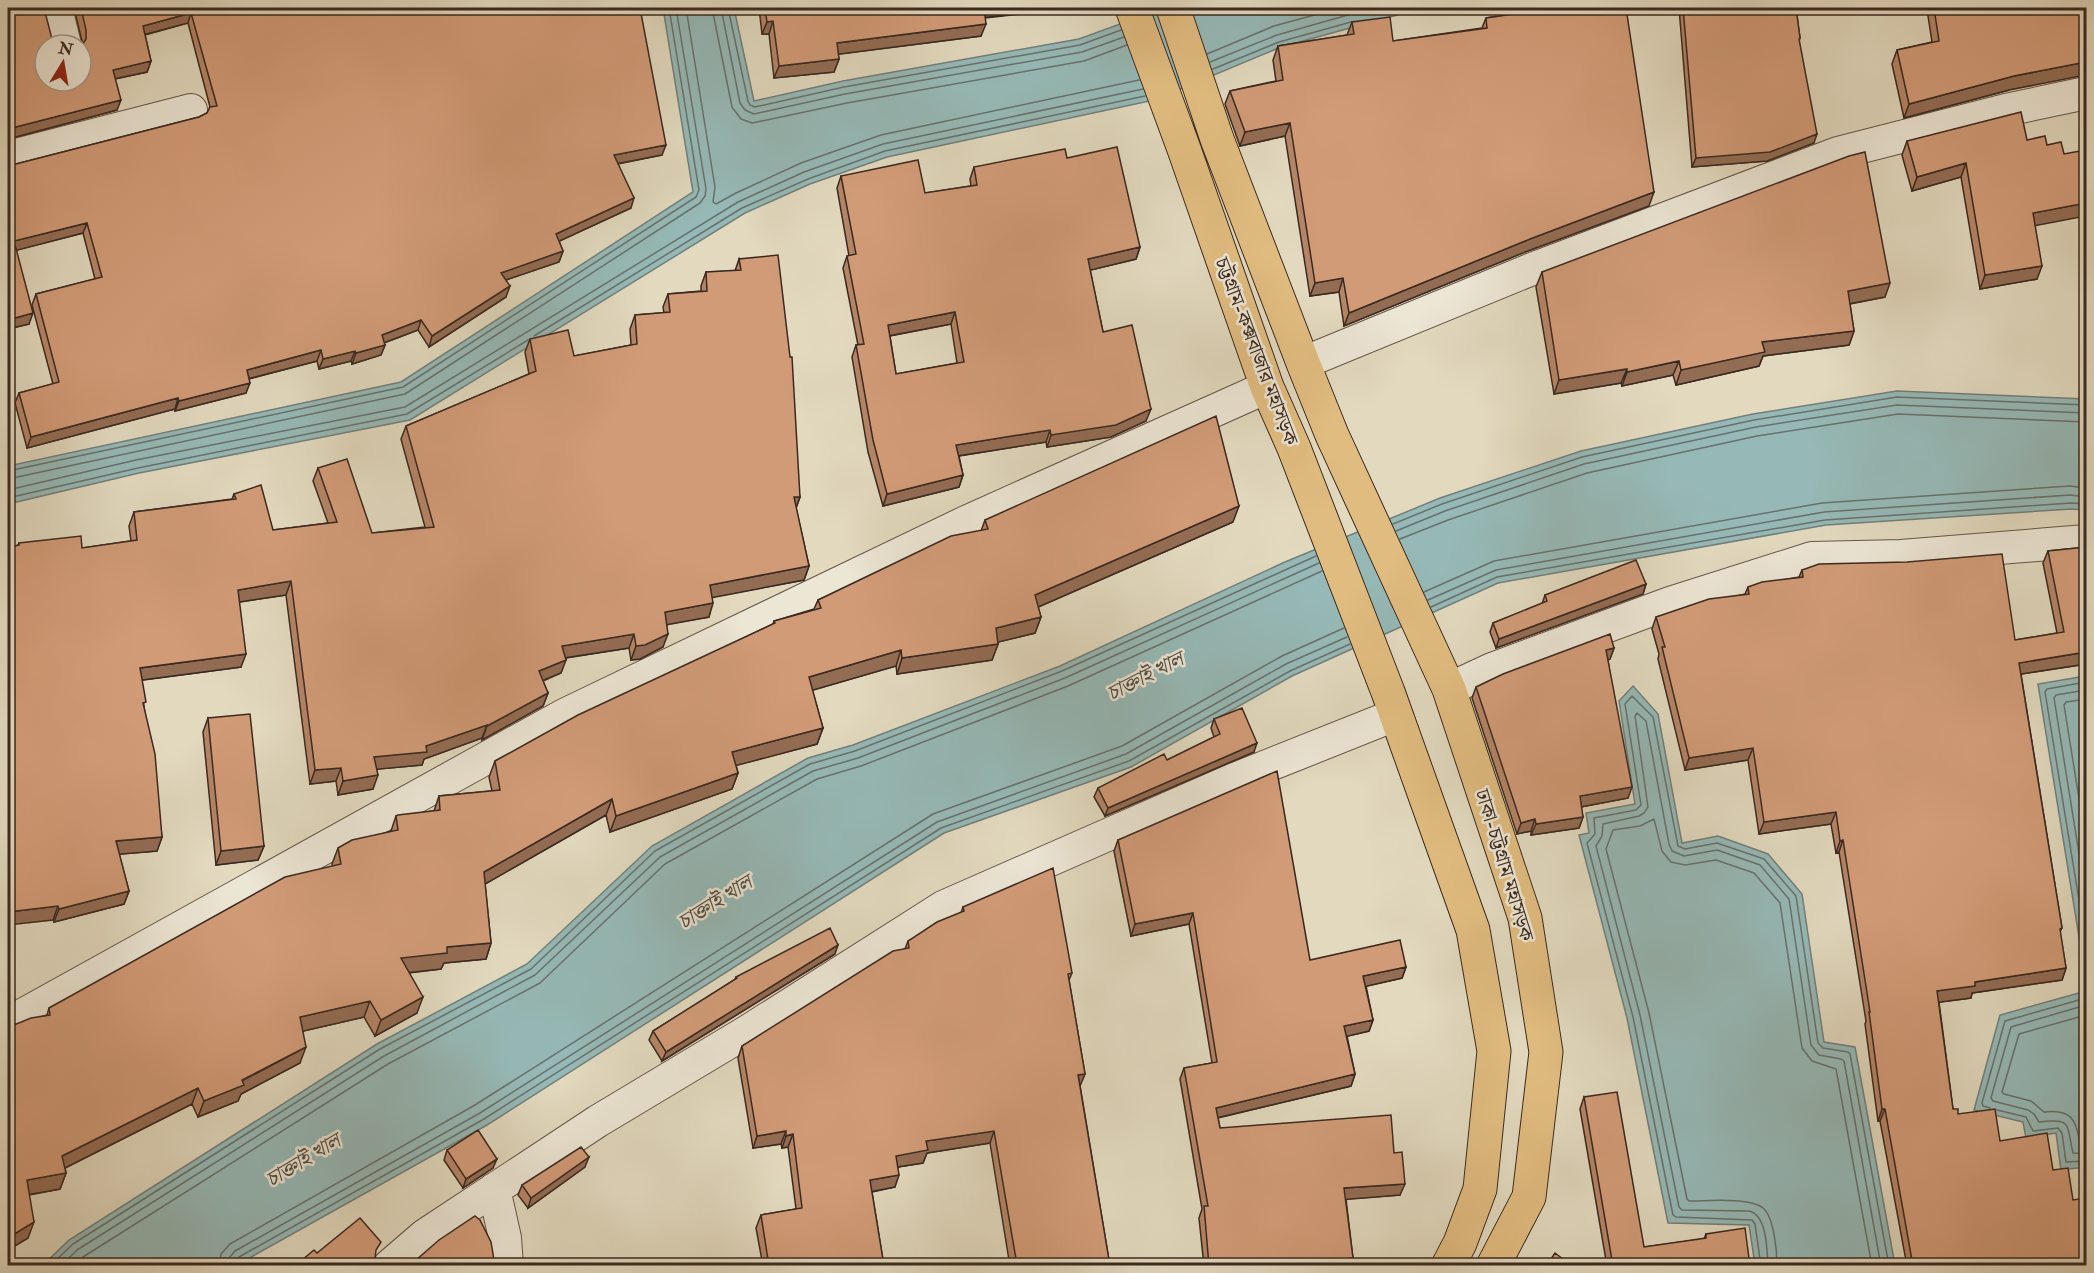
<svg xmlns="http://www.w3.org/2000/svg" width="2094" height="1273" font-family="'IM FELL Double Pica','Noto Serif Bengali',serif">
<rect width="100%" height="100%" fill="#e2d9bf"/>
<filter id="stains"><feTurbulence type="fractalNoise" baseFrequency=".00333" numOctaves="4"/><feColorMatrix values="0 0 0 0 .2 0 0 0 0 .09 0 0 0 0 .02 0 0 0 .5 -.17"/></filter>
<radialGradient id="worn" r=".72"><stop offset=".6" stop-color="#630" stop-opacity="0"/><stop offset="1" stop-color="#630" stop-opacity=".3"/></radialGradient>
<path fill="#96b9b7" stroke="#727f7b" stroke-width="1.5" d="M663,8H734L754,101L843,81L1079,39L1164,8H1423L1281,47L1154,100L887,157L810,184L745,213L410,420L139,473L8,504V466L401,382L693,192Z
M1897,391L2086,399V510L2071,509L1826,525L1498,583L1292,676L1131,767L944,833L487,1125L237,1265L42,1266L69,1240L377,1044L527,964L652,846L808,758L853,745L1060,666L1285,562L1440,498L1581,451L1753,414Z
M2086,676V980L2038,684Z
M1633,686L1658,714L1682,843L1718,836L1768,854L1802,894L1824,1042L1855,1047L1895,1265H1755L1749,1225L1668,1223L1627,1018L1579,835L1589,833L1586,813L1635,804L1619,701Z
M2086,991V1167L2061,1170L2056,1133L2026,1138L2023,1122L1974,1110L2000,1015Z"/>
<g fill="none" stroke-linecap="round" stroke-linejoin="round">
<path stroke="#68716c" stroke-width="1.5" d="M686,8L715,187L713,202L716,204L736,193L801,163L881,135L1139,80
M712,8L732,107L741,119L752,123L847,103L1084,61L1127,45
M721,8L740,103L745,110L754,114L845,94L1082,52L1124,37
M728,8L748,101L750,105L755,107L844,87L1080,45L1121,30
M1207,54L1274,26L1340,8
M1210,62L1277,35L1373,8
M1213,69L1279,42L1351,22
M534,336L742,208L808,179L885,151L1145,96
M8,471L403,387L696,197L699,190L669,8
M8,479L405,394L700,203L705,196L706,189L676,8
M8,490L136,460L405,407L738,202L804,172L883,144L1143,89
M8,498L138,468L407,414L528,340
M1393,524L1442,504L1582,457L1754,420L1897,397L2086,405
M1396,531L1445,511L1584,464L1756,427L1897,405L2086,413
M1400,539L1448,520L1587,473L1757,436L1898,414L2086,422
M1424,592L1494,561L1822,503L2070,486L2086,488
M1428,600L1496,570L1824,512L2070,495L2086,497
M1431,607L1497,577L1825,520L2071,503L2086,504
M2086,682L2047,689L2045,692L2086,943
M2086,690L2056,695L2054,698L2086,897
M2086,699L2066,702L2064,705L2086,842
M2086,1005L2011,1027L1991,1098L1993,1101L2028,1110L2034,1114L2039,1122C2073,1118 2066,1124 2073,1153L2086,1154
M2086,1015L2019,1034L2002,1092L2004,1094L2031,1101L2044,1112C2071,1109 2076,1119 2080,1143L2086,1145
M1990,1108L1983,1106L1982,1103L2005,1021L2086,998
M1997,1110L2026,1117L2033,1131L2058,1128L2062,1133L2066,1162L2086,1161
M50,1266L73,1244L380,1049L531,969L655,851L810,764L855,751L1062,671L1316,556
M61,1266L77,1250L384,1056L535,975L660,857L813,771L858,758L1065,678L1319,563
M74,1266L83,1257L388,1064L540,983L665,864L817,779L861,766L1068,686L1322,571
M219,1266L221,1254L230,1244L475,1105L933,814L1122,746L1282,656L1344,628
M228,1266L229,1258L235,1251L480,1113L937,822L1126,754L1286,664L1347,637
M236,1266L239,1257L484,1119L941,828L1129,761L1290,671L1350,644
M1761,1266L1755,1224L1752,1220L1676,1217L1673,1215L1633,1017L1587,843L1595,834L1594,818L1636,810L1641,805L1625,704L1632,696L1653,717L1678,846L1685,849L1717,843L1764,859L1796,896L1818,1043L1823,1048L1848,1052L1850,1054L1889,1266
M1768,1266C1767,1249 1767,1215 1749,1211L1682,1210L1679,1207L1640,1015L1596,846L1602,836L1603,824L1639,816L1644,813L1648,807L1635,716L1637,713L1646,721L1669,844L1672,851L1684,856L1717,850L1760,865L1789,899L1811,1045L1819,1055L1841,1059L1844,1061L1881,1266
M1777,1266C1777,1251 1774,1217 1763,1208C1750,1197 1707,1201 1689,1201L1687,1199L1649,1013L1606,849L1613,830L1640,826L1654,819L1662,851L1671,862L1685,865L1716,860L1754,873L1780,903L1802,1048L1812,1061L1836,1069L1872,1266"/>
<g stroke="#655548" stroke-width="34">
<path id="street" d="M56,8L65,45
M8,157L191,110
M1303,363L1532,269L1838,153L2006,110L2086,93
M1449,689L1492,669L1670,603L1812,558L1901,556L2086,541
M8,1023L564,715L968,521L1267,387
M494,1189L505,1238L507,1266
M389,1266L425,1235L598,1121L748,1031L943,907L1237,778L1395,715"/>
</g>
<g stroke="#3b2920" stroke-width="35">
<path id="highway" d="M1132,8L1184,149L1267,387L1294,448L1388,692L1473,930L1494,1051L1480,1189L1460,1243L1448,1266
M1173,8L1217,139L1303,363L1332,435L1449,689L1525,918L1546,1052L1529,1197L1493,1266"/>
</g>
<use href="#street" stroke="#ece6d5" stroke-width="32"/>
<use href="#highway" stroke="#e1bc80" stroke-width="33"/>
</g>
<path fill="#b58567" stroke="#3b2920" stroke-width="1.5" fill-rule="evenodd" d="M74,8H640L662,155L618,164L631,208L559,241L563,251L559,262L506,280V297L429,347L418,330L384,343L385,345L381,355L352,364L351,361L319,369L317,361L249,379L246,393L175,411V409L27,448L15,403L19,393L53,384L32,305L36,294L95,279L83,233L16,250L29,324L8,329V164H16L199,117L207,113L210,107L188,23L145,35L151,61L147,72L115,79L117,110L8,139L52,39L81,81L82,41Z
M759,8H1094L1093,9L1062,13V9L985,18L981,36L838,54L839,59L834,72L774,78L769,34H762Z
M1505,8H1626L1649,206L1525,252L1344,326L1339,292L1310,296L1285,136L1240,146L1225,104L1230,91L1276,81L1273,60L1278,46L1347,35L1352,22L1393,41L1482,28L1486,18L1506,15Z
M1679,8H1796L1800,38L1799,42L1814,143L1767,161L1692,167Z
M1931,8H2086L2009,90L1904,118L1892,64L1897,50L1932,42L1928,16Z
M2027,140L2047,145L2064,154L2035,226L2037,279L1980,289L1961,177L1912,191L1902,155L1907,141Z
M1067,158L1140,247L1136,259L1090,270L1103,332L1146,421L1111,437L1047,447L1046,442L959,456L963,475L959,487L883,506L868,452L852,357L856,345H858L843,268L847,256H849L837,188L841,176L925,193L971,186L970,179L974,167ZM951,324L957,363L896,374L890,336Z
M739,259L800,497L796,508L809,566L804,580L712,597L709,617L667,624L663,647L640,659L631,660L629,648L566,658L561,673L543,681L548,693L543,706L482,740V738L424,759L422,765L377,769L373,789L338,795L336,781L310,784L286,595L239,602L241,667L142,680L144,707L162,837L157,851L119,854L129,891L124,904L54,922L18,545L19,543L82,548L131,541L129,526L134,512L232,499L234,494L273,530L328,523L313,481L318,468L372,533L425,527L401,439L406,426L529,374L525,352L530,339L574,356L631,345L630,329L635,315L664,313L663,307L668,294L701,291V286L706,272L735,271Z
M1542,272L1885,297L1850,304L1854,331L1849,345L1763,356L1759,366L1676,385L1673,375L1622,386L1621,383L1554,394L1536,287Z
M985,520L1233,522L1038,607L1041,617L1035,633L998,642V644L992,660L897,674L896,666L812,690L823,728L817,744L736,765L738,773L732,789L610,832L606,815L485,884L491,943L486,959L444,963L441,969L409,973L417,1013L375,1036L364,1017L303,1031L300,1063L241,1094L238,1101L198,1117L192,1104L65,1168L66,1173L60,1189L29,1195L28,1238L8,1250V1032L10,1024L14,1025L47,1015L49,1008L333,867L332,864L338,848L391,831L396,816L434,811L439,796L492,791L489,777L495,761L773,624L774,621L814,609L818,600L981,531Z
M2086,547V664L2021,674L2062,928L2060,932L2066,968L2062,980L1972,993L1971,998L1939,1002L1953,1109L1958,1114L2000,1141L2053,1170L2073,1200L2086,1266H1907L1880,1121H1878L1865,1024L1866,1021L1839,852L1836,853L1831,824L1759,834L1748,760L1685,770L1658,659L1659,654L1652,629L1656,617L1745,594L1748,587L1799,577L1802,570L2015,640L2057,633L2043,563L2048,551Z
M1646,584L1643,594L1496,648L1490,632L1493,623L1542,604L1545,595Z
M1614,648L1610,659L1608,660L1628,798L1581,807L1583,817L1579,828L1531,835V831L1517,834L1472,698L1476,687Z
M208,718L264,846L258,860L216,865L203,732Z
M1214,719L1254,752L1105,816L1094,797L1098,788L1167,760L1214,737L1211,728Z
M1118,840L1310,960L1406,967L1402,978L1366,986L1373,1020L1369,1031L1347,1036L1355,1074L1351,1086L1218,1118L1220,1128L1394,1153L1400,1195L1346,1199L1353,1258L1350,1266H1204L1199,1218L1202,1209L1180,1079L1184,1068L1212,1063L1189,924L1131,936L1114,851Z
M963,907L1072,973L1069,980L1085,1074L1080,1085L1110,1266L1009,1260L990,1143L927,1153L923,1163L898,1167L895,1187L872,1192L884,1266H763L756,1228L761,1215L796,1209L788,1147L782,1148L781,1144L753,1148L738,1058L742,1046L905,949L908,941L961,913Z
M835,954L662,1061L649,1040L653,1031L735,980L736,977Z
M1584,1097L1644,1247L1704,1239L1706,1234L1750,1266H1607L1580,1109Z
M447,1150L493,1168L463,1188L444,1160Z
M585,1167L528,1208L518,1195L522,1185Z"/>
<path fill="#936c54" stroke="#3b2920" stroke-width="1.5" d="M983,8H1062V9L979,18Z
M1064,8H1094L1093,9L1062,13Z
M191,13L188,23L139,36L143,26Z
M773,21L769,34H762L767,22Z
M986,24L981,36L832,55L837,43Z
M839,59L834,72L774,78L779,66Z
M151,61L147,72L109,80L113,70Z
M2086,62V75L2009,90L1904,118L1909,104L2014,76Z
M121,100L117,110L8,139V129Z
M1290,123L1285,136L1240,146L1245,132Z
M1817,134L1814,143L1767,161L1692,167L1696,158Z
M666,145L662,155L610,165L614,155Z
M1966,163L1961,177L1912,191L1917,177Z
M1654,192L1649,206L1525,252L1344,326L1349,313L1530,239Z
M634,198L631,208L553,244L556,234Z
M2086,203V216L2028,227L2033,213Z
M87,223L83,233L10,252L14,241Z
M1140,247L1136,259L1083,272L1088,259Z
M563,251L559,262L497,283L501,273Z
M2042,266L2037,279L1980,289L1985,275Z
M1343,278L1339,292L1310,296L1315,283Z
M1890,283L1885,297L1843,305L1848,291Z
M510,286L506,297L429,347L432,336Z
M955,312L951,324L883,337L888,325Z
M33,313L29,324L8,329V320Z
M421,320L418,330L378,345L382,335Z
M1854,331L1849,345L1763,356L1759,366L1676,385L1681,370L1762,342Z
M385,345L381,355L352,364L356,353Z
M321,350L317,361L243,380L247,370Z
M355,351L351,361L319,369L323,359Z
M1679,361L1673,375L1622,386L1627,372Z
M1627,369L1621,383L1554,394L1559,380Z
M250,383L246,393L175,411L179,401Z
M178,398L175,409L27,448L31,437Z
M1151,409L1146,421L1111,437L1047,447L1051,435Z
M1050,430L1046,442L951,457L956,445Z
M963,475L959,487L883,506L887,494Z
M794,497H800L795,511Z
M1239,506L1233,522L1029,611L1035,595Z
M809,566L804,580L705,599L710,585Z
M291,581L286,595L233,603L238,590Z
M1646,584L1643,594L1496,648L1499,639Z
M713,603L709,617L660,626L665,612Z
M1041,617L1035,633L990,644L996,628Z
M634,634L629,648L557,659L562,646Z
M668,634L663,647L640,659L631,660L636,646Z
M998,644L992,660L897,674L902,658Z
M1614,648L1610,659L1602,662L1606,650Z
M901,650L896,666L803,693L809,677Z
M2086,652V664L2015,675L2019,663Z
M246,654L241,667L135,681L140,668Z
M566,660L561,673L534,684L539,671Z
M548,693L543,706L482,740L487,726Z
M487,725L482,738L424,759L422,765L369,770L374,757L426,746Z
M823,728L817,744L727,768L732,752Z
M1257,743L1254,752L1105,816L1108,808Z
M1753,748L1748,760L1685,770L1689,758Z
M341,768L336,781L310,784L315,770Z
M738,773L732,789L610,832L616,816Z
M378,775L373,789L338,795L343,781Z
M1632,787L1628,798L1575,808L1580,796Z
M612,799L606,815L478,888L484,872Z
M1836,812L1831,824L1759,834L1764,822Z
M1583,817L1579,828L1531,835L1536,824Z
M1535,819L1531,831L1517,834L1521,823Z
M162,837L157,851L111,855L116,841Z
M1843,840L1839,852L1836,853L1840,841Z
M264,846L258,860L216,865L221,851Z
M129,891L124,904L54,922L59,909Z
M58,906L53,920L8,925V912Z
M1193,913L1189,924L1131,936L1135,924Z
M491,943L486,959L444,963L441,969L396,974L401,958L447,947Z
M838,945L835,954L662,1061L666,1052Z
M1406,967L1402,978L1359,988L1363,976Z
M2066,968L2062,980L1972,993L1971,998L1933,1003L1937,991L1975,982Z
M423,997L417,1013L375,1036L381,1020Z
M370,1001L364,1017L295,1033L300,1017Z
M1373,1020L1369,1031L1340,1038L1344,1026Z
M306,1047L300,1063L241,1094L238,1101L198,1117L204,1101Z
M1085,1074L1080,1086L1078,1075Z
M1355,1074L1351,1086L1212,1119L1216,1108Z
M198,1088L192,1104L57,1172L62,1156Z
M1882,1109H1885L1880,1121H1878Z
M786,1131L781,1144L753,1148L757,1136Z
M994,1131L990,1143L927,1153L923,1163L891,1168L896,1156L926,1141Z
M793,1134L788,1147L782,1148L786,1136Z
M589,1157L585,1167L528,1208L531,1198Z
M497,1159L493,1168L463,1188L466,1179Z
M66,1173L60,1189L21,1196L27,1180Z
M899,1175L895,1187L865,1193L870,1180Z
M1405,1184L1400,1195L1340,1200L1344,1188Z
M34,1222L28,1238L8,1250V1238Z
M1353,1258L1350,1266H1289Z
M375,1259L373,1266H368Z"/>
<path fill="#d29b78" stroke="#3b2920" stroke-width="1.5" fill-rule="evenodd" d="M8,8H44L52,39L55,45H45V81H81V47L86,39V30L81,8H640L666,145L614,155L634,198L556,234L563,251L501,273L510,286L432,336L421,320L382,335L385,345L356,353L355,351L323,359L321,350L247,370L250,383L179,401L178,398L31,437L19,393L59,382L36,294L102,277L87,223L14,241L33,313L8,320V164H16L199,117L207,113L210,107L217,106L191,13L143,26L151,61L113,70L121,100L8,129Z
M765,8H984L986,24L837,43L839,59L779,66L773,21L767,22Z
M1512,8H1626L1654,192L1530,239L1349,313L1343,278L1315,283L1290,123L1245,132L1230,91L1283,80L1278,46L1354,34L1352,22L1390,17L1393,41L1487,28L1486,18L1513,14Z
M1683,8H1796L1800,38L1799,39L1817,134L1770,152L1696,158Z
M1934,8H2086V62L2014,76L1909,104L1897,50L1939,41Z
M2021,112L2027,140L2045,136L2047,145L2061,142L2064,154L2086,150V203L2033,213L2042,266L1985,275L1966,163L1917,177L1907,141Z
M1117,147L1140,247L1088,259L1103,332L1132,325L1151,409L1116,425L1051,435L1050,430L956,445L963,475L887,494L873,440L856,345L864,344L847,256L856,254L841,176L918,160L925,193L977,185L974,167L1065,149L1067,158ZM955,312L964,362L896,374L888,325Z
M1865,152L1890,283L1848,291L1854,331L1762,342L1765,352L1681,370L1679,361L1627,372V369L1559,380L1542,272L1849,156Z
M778,255L790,357H792L800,497H794L809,566L710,585L713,603L665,612L668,634L645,645L636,646L634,634L562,646L566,660L539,671L548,693L487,726V725L426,746L427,752L374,757L378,775L343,781L341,768L315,770L291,581L238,590L246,654L140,668L146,702L143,703L155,754L162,837L116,841L129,891L59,909L58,906L8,912V547L19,545V543L81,536L82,548L137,540L134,512L236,499L234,494L261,485L273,530L337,522L318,468L347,459L372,533L434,527L406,426L536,371L530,339L568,330L574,356L637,344L635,315L670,312L668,294L707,291L706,272L741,270L739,259Z
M1216,416L1239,506L1035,595L1041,617L996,628L998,644L902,658L901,650L809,677L823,728L732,752L738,773L616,816L612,799L484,872L491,943L447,947V953L401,958L423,997L381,1020L370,1001L300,1017L306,1047L242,1080L244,1085L204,1101L198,1088L62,1156L66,1173L27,1180L34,1222L8,1238V1034L12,1032L10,1024L14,1025L31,1018L50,1015L49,1008L285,877L341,864L338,848L352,840L398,830L396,816L398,815L440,810L439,796L500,790L495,761L578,715L775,623L774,621L821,608L818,600L951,536L988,529L985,520Z
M2086,547V652L2019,663L2062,928L2060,929L2066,968L1975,982V986L1937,991L1953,1109H1958V1114L1995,1109L2000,1141L2047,1133L2053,1170L2068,1168L2073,1200L2086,1198V1266H1913L1885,1109H1882L1869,1012H1870L1843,840L1840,841L1836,812L1764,822L1753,748L1689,758L1662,647H1665L1656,617L1709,599L1749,594L1748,587L1762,582L1803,577L1802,570L1819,564L1907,562L2002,554L2015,640L2064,632L2048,551Z
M1636,560L1646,584L1499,639L1493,623L1547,601L1545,595Z
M1610,634L1614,648L1606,650L1632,787L1580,796L1583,817L1536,824L1535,819L1521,823L1476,687L1503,674Z
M1242,708L1257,743L1108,808L1098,788L1164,754L1167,760L1220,734L1214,719Z
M250,714L264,846L221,851L208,718Z
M1277,771L1310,960L1400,940L1406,967L1363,976L1373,1020L1344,1026L1355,1074L1216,1108L1220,1128L1391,1115L1394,1153L1402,1152L1405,1184L1344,1188L1353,1258L1289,1266H1209L1204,1206H1208L1184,1068L1217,1062L1193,913L1135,924L1118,840Z
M1053,868L1072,973L1068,974L1085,1074L1078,1075L1110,1266H976L1016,1259L994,1131L926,1141L928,1150L896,1156L899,1175L870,1180L884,1266H769L761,1215L802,1208L793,1134L786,1136V1131L757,1136L742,1046L893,951L909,948L908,941L937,922L964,911L963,907Z
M830,928L838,945L666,1052L653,1031L737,978L736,977Z
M1617,1092L1644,1247L1706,1238V1234L1745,1228L1750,1266H1613L1584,1097Z
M478,1130L497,1159L466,1179L447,1150Z
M581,1147L589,1157L531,1198L522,1185Z
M475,1216L480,1220L491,1242L495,1266H464V1263L461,1266H418L415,1261L439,1240Z
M360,1218L381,1242L376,1250L375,1259L368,1266H295L314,1250L317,1253Z
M1555,1253L1572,1266H1546Z"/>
<g text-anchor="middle" stroke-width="5" stroke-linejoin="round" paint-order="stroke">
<g font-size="20" fill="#3b2920" stroke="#ece6d5">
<text transform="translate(1257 351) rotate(69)" y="7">চট্টগ্রাম-কক্সবাজার মহাসড়ক</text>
<text transform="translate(1505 865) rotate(73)" y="7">ঢাকা-চট্টগ্রাম মহাসড়ক</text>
</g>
<g font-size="21" font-style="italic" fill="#524d46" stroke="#ece6d5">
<text transform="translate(1145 676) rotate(-27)" y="7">চাক্তাই খাল</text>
<text transform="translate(715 902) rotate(-32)" y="7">চাক্তাই খাল</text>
<text transform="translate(303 1160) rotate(-31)" y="7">চাক্তাই খাল</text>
</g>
</g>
<rect width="2094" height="1273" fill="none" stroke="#e2d9bf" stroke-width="30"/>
<rect x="9" y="9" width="2076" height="1255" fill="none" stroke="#3b2920" stroke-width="3"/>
<rect x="15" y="15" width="2064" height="1243" fill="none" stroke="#3b2920" stroke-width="1.5"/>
<g transform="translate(63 63) rotate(11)"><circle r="28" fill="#ece6d5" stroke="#a59a8d" stroke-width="1.5"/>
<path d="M0-4.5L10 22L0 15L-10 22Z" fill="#8f2418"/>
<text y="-9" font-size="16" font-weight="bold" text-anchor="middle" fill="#3b2920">N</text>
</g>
<rect width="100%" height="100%" filter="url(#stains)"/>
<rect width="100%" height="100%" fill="url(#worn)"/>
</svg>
